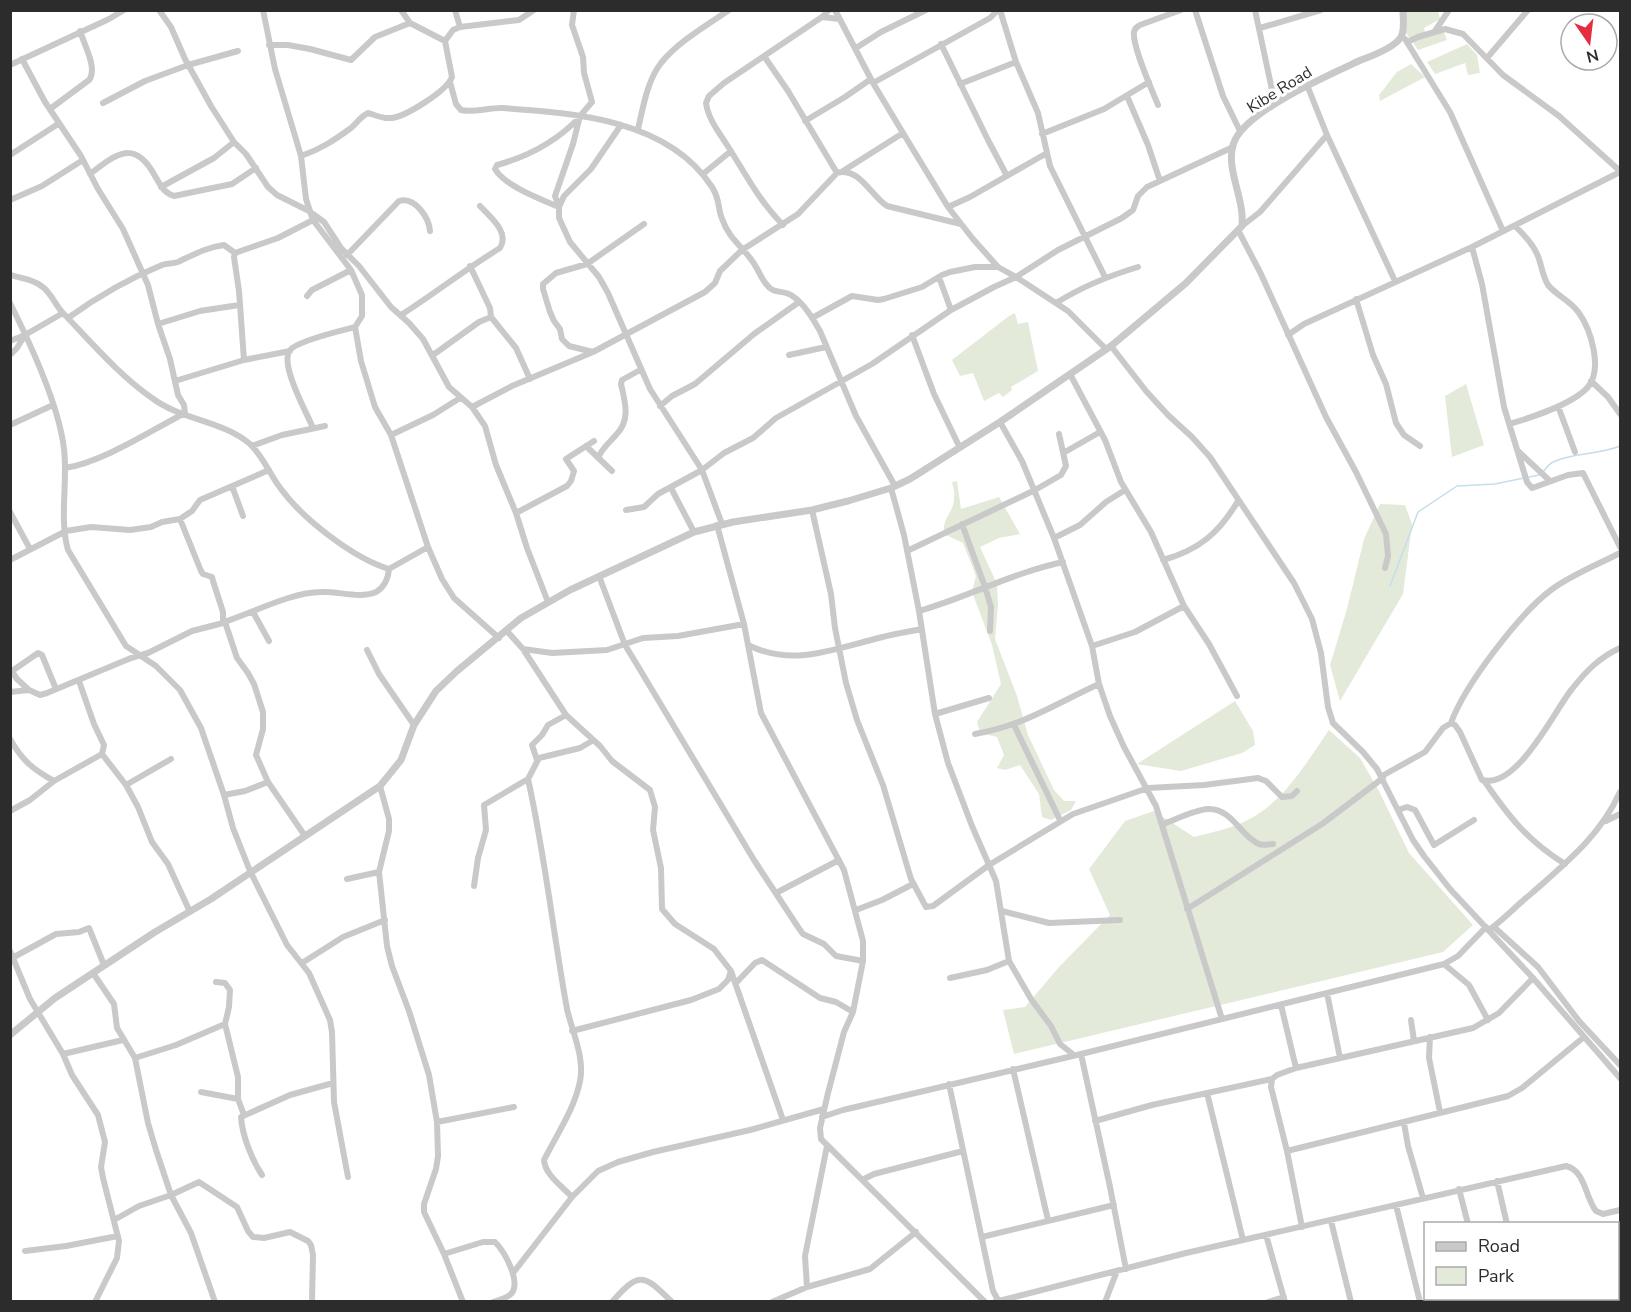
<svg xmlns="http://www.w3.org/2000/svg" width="1631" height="1312" font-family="'Nunito Sans',sans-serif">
<rect width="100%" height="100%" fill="#fff"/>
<path fill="#e3eada" d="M1404,11H1438L1440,19L1424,28L1426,37L1444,32L1447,40L1418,50L1406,33Z
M1467,44L1477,55L1480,73L1468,75L1465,63L1435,74L1427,62Z
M1411,64L1425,77L1380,101L1379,95L1397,72Z
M1015,313L1018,324L1028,322L1038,371L1011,387L1012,390L1003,397L999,393L984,401L973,373L960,376L952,360L1009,316Z
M1466,384L1484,445L1452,457L1445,396Z
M957,481L961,509L999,497L1020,534L999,538L980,547L997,584L998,605L995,639L1017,696L1028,735L1054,790L1064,801H1076L1071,810L1051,820L1042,817L1039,794L1020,765L1005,770L997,768L1004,755L997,737L980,733L977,722L1001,684L992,645L972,592L976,576L963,543L944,534C942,516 954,514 954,497C955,492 953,487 952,482Z
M1380,504L1405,505L1412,524L1403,594L1340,701L1330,665L1347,609L1364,539Z
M1235,701L1253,731L1255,745L1242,753L1181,771L1137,764Z
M1329,730L1360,758L1379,791L1409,853L1473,925L1443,952L1014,1054L1003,1010L1025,1007L1059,967L1110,915L1089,869L1125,821L1154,811L1194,837C1208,833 1225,830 1239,824C1281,807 1304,766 1329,730Z"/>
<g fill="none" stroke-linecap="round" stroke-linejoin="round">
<path stroke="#c5deeb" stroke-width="1.5" d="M1543,472C1546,468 1549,464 1553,462C1574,452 1599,455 1620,446
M1529,477L1539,475
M1390,586L1418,512L1457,486L1495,484L1524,478"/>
<path stroke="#c9c9c9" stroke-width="6" d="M159,10L171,27L185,59L211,106L234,142L246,154L268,187L277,195L309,211L324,222L341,248L359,266L391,307L409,323L423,339L449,387L472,407L485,426L496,465L516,513L527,548L548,602
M263,10L275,69L301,156L306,199L313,220L351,270L362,295V316L355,327L361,361L375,407L391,435L428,547L442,579L454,598L499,638
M401,10L410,23L445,41
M455,10L460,27
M835,10L873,83L903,133L948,207L973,239L998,267L1016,277L1068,311L1106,349
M1000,10L1016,62L1038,113L1050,166L1105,277
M1195,10L1223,96L1240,131
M1255,10L1275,104
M822,17L839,19
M1260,28L1321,10
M1435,31L1449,10
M1405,39L1450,112L1503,231
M1407,42L1418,37L1445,29L1463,34L1503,75L1559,116L1620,171
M941,44L988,140L1007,176
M269,45H288L310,49L351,60L375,37L410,23
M856,48L881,32L926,10
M764,56L788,91L837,173
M1487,58L1528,10
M22,59L45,102L81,156L98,189L123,229L148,285L158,324L170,359L178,395L184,405L185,413C150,431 103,462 65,468
M10,65L109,19L124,10
M450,82L456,104L461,110C474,113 487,108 501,108C574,113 668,119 712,187C721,201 717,209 723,221C728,236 741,246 750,258C757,266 760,277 767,285C773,294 783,290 791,295C804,303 813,319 820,331L856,416L895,486
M873,83L990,18L998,10
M960,84L1016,62
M1307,85L1327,135L1395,281
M1127,96L1148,145L1160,181
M103,103L145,81L188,65L238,51
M1158,105C1152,90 1132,46 1134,32C1135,27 1137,27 1140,25L1181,10
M50,109L89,80C98,69 84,44 80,31
M805,121L845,97L871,79
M621,125L591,169L564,196L559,207V218L570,242L599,277L608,293L650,389L702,470L722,524
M638,129C643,108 647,81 661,63C679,41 706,26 729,10
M1042,134L1104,109L1149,82
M10,155L58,124
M301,156C321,149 333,141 351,128C357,123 361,116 368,113C376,115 382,119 391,118C405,117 447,91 452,77L445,41L453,30L460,27L519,20L534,10
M843,171L903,133
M90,174C117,153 135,139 155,176C161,186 163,192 174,196L232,184L256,168
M703,174L731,151
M161,187L214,158L234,142
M10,200L42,186L83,160
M559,207L555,196L573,144L580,116L592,102L584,73L583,57L572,25L574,10
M559,207C540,199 505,186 495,169L497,165C530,156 557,141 580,117
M948,207L970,197L1047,153
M783,225C760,202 746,175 729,148C720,134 708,119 706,103L709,96L724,83L822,17L829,10
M1242,226L1260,212L1327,135
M1238,230L1260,272L1326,417L1356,472L1386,534L1388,556L1385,568
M1472,247L1482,284L1504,407L1527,482L1532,488L1535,487L1568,475L1583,473L1620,547
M347,255L399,201C415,196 429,218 430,231
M470,266L490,308L491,317
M10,275C22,278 35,280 44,288C52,295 56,306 63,313C91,342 119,375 152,398C181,420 221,420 250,444C263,456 270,475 281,489C303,519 353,558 389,569L428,547
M939,277L951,310
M307,296L312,290L351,270
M1356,299L1373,355L1386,384L1396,423L1404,435L1420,446
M10,303C30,343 59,405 64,449C68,482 59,518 68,550L126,646L156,666L180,690L201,728L224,795L233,828L250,871L287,945L309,973L330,1020L332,1032L334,1102L348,1177
M1056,303C1083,286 1108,276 1138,267
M401,315C435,293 466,269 500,248C510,232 490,217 480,206
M68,318C97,297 130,278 162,265C168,263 175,264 180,261C195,254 208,247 224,245L235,253
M812,318L852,296L878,300L884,299L922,287L942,275L950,272L975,267H998
M158,324L200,311L239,305
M912,335L934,394L959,446
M1288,335L1304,324L1472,247L1620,172
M10,341L25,335L63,313
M1111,346L1146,391L1168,415L1192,437L1210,457L1294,583L1312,619L1321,653L1328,707L1333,723L1363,752L1377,769L1413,840L1424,856L1450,889L1533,978L1620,1078
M593,352L569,346L562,339L560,329L554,321L550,312L543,289V284L556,273L587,264L644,224
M10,355L17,348L25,335
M433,355L479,322L491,317L516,348L530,379
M789,355L826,347
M244,360L239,291L234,257L235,253L278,238L313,220
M1070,374L1105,440L1121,482L1151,532L1184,606L1209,644L1237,696
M175,381L244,360L290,351
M1591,381L1608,397L1620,414
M660,406L672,396L695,384L754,334L799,302
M1558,406L1575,452
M472,407L512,386L593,352L705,292L715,283L720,271L742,250L798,214L837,173C859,166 871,196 887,206L961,224
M1000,422L1022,461L1054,538L1092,646L1099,684L1110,716L1124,747L1156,806L1222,1019
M1509,424C1530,418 1573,404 1588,387C1603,369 1591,330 1579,313C1571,301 1557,296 1548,285C1543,277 1542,268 1539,259C1535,246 1524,235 1515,226
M10,425L53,405
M313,428C307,413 279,364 290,350C297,341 343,330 355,327
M391,435L433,415L460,398
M252,446L282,435L325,426
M586,446L612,471
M1518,451L1550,481
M1065,452L1100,432
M598,458C602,448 609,443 616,435C631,420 625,402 621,384L622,380L640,370
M232,486L243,516
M671,488L694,532
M891,488L904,535L919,611L935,714L948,763L972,826L996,881L1009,961L1031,999L1051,1026L1060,1044L1074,1055
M626,510L644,507L658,494L702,470L724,453L753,438L776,418L872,364L951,310L994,287L1016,277L1058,250L1122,218L1133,210L1138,196L1147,187L1233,147
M812,510L831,594L835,628L846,683L857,720L883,785L911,879L926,907L933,906L989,865L1073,814L1148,788L1204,785L1258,778L1266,781L1282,797L1292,796L1297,791
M10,512L30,549
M516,513L567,486L571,481L574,471L566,459L594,441
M962,524L985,587L991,607L990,631
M717,525L744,624L761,713L844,870L863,941V961L853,1012L844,1032L828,1093L820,1128L821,1139L985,1302
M1054,538L1080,525L1106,502L1125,490
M907,551L1035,490L1061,475L1066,466L1059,434
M10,560L66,531L91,527L130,530L151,527L162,522L180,519L192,511L200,500L269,470
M1163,560C1199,550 1219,533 1238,501
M599,576L625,645L639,668L754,860L798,927L803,934L824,944L836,956L863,961
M919,611C968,597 1012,573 1063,562
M253,612L269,641
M224,622C252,613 292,592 321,592C338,591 360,599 376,592C385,587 388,579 389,569
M225,622L237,658L248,673L254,684L263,712V729L256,755L268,782L305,836
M507,631L523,649L566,715L600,746L612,761L650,790L655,807L653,830L661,868L662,909L675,924L714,949L731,971L783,1120
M748,645C790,666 829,651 871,640C888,635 905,632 922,629
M1092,646L1135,632L1184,606
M523,649L552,653L607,650L643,638L678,636L744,624
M367,650L379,674L414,725
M11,670L17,679L29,690
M12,671L38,653L42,655L56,689
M10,692L29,690L40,695L47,693L131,658L148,653L192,631L223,623V612L213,581L212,577L203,574L201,571L180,519
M935,714L989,698
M1451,723C1464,686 1520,613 1551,590C1571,575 1597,565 1620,553
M1014,725L1060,820
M975,734C1025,725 1055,704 1099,684
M10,739C22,760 32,769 54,781L102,754L104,745L94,724L79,681
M102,754L126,785
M171,759L126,785L138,807L152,842L168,864L190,912
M537,760L532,745L542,735L548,725L566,715
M1382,776L1425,752L1443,728L1451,723L1455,725L1460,732L1482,780C1517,790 1554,711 1572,689C1586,671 1600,657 1620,648
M528,779C545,855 553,932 567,1009C572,1031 585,1058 580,1081C575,1108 556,1136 544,1160C545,1175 562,1186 572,1197
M1485,782C1509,817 1528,841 1565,864
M380,786L389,819V831L379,872L387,946L392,966L409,1011L429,1075L437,1122L438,1156L436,1169L424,1204V1212L444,1254L463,1302
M224,795L245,791L268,782
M1398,810L1407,807L1415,810L1434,845L1474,820
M10,811L30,800L54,781
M1606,821L1620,814
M1163,824C1177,819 1194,810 1208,809C1232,808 1241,837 1259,844C1263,846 1268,844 1273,844
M347,879L379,872
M474,886L478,858L486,830L484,805L528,779L539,758L580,748L592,741
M776,893L839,860
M1187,909L1322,824L1383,778
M856,910L882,900L913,884
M1002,911L1049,923L1120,920
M1494,927L1538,967L1579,1021L1620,1065
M1489,930C1504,919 1517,905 1532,893C1567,862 1600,836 1620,792
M10,951L30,999L63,1054L72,1075L98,1115L105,1142L101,1167L103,1178L119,1241L117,1258L95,1302
M14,957L56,934L79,932L89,928L104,965
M302,963L343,937L385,920
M1444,964L1469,985L1488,1020
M93,973L114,1004L117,1028L135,1058L148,1123L156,1150L171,1195L191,1233L215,1302
M950,978L987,970L1009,961
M216,982L225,983L230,990L229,1007L225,1024L238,1077V1099L244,1115
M736,983L755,963L762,960L820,998L836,1002L853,1012
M1327,993L1340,1058
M1281,1005L1296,1068
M1411,1020L1414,1041
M572,1031L691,1000L719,989L728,980L731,971
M1430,1037L1429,1058L1440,1112
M63,1054L123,1040
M1081,1054L1110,1187L1126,1269
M135,1058L176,1045L225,1024
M1013,1069L1048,1220
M949,1084L993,1291L998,1300
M201,1092L238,1099
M1207,1093L1243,1240
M822,1117L843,1110L1081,1054L1444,964L1458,956L1486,927
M1095,1121L1152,1105L1272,1079
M437,1122L514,1107
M1404,1123L1408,1146L1423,1198
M1287,1151L1508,1096L1522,1088L1584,1037
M262,1175C252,1160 242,1135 241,1117L290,1095L333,1083
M862,1180L874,1174L963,1151
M1497,1181L1507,1224
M1459,1189L1468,1224
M1396,1205L1420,1302
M114,1220L139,1206L171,1195L199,1182L237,1207L248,1231L253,1237L264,1238L290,1232L308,1241L311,1245L313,1255L312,1302
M1331,1221L1351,1302
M1302,1227L1287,1151L1271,1087L1272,1079L1277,1075L1296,1068L1473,1028L1499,1013L1533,978
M1266,1235L1285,1302
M982,1237L1114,1205
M25,1251L66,1246L118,1236
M444,1254L483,1242H495C504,1251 522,1282 511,1294C507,1298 499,1300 493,1302
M513,1273L572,1197L598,1171L618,1162L653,1152L750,1130L824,1109
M807,1287L805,1256L827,1146
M1487,1298L1488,1302
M1525,1298L1526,1302
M612,1302C640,1270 644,1275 672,1302
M772,1302L807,1287L870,1269L916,1232
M995,1302L1186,1253L1566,1166C1586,1171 1585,1198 1596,1211L1603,1214L1620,1210
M1105,1302L1117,1271
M1268,1302L1284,1297
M1564,1302L1572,1298
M1588,1302V1298"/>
<path stroke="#c9c9c9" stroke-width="7" d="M10,1035L55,998L155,932L211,899L380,786L401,760L414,725L436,691L457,671L521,618L570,590L694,532L733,522L812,510L848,501L891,488L910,479L1000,422L1111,346L1186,283L1242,226C1245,197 1223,166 1235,140C1250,109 1329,75 1361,60C1372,56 1395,47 1401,37C1405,30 1403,19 1403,10"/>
</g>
<g text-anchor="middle" stroke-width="6" stroke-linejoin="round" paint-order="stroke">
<g font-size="16" fill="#2c2c2c" stroke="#fff">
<text transform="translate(1279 89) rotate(-32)" y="6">Kibe Road</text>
</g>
</g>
<rect width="1631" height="1312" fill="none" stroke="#2c2c2c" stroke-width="24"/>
<rect x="1424" y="1222" width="195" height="78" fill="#ffffff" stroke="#ababab" stroke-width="1.5"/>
<rect x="1436" y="1242" width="30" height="9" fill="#c9c9c9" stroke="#ababab" stroke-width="1.5"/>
<text x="1478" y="1252" font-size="18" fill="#2c2c2c">Road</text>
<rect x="1436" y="1267" width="30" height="18" fill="#e3eada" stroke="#ababab" stroke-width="1.5"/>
<text x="1478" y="1282" font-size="18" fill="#2c2c2c">Park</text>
<g transform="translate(1589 42) rotate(166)"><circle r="28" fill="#ffffff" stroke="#ababab" stroke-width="1.5"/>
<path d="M0-4.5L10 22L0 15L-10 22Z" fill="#e52d41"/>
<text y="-9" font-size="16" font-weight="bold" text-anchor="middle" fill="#2c2c2c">N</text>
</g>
</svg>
